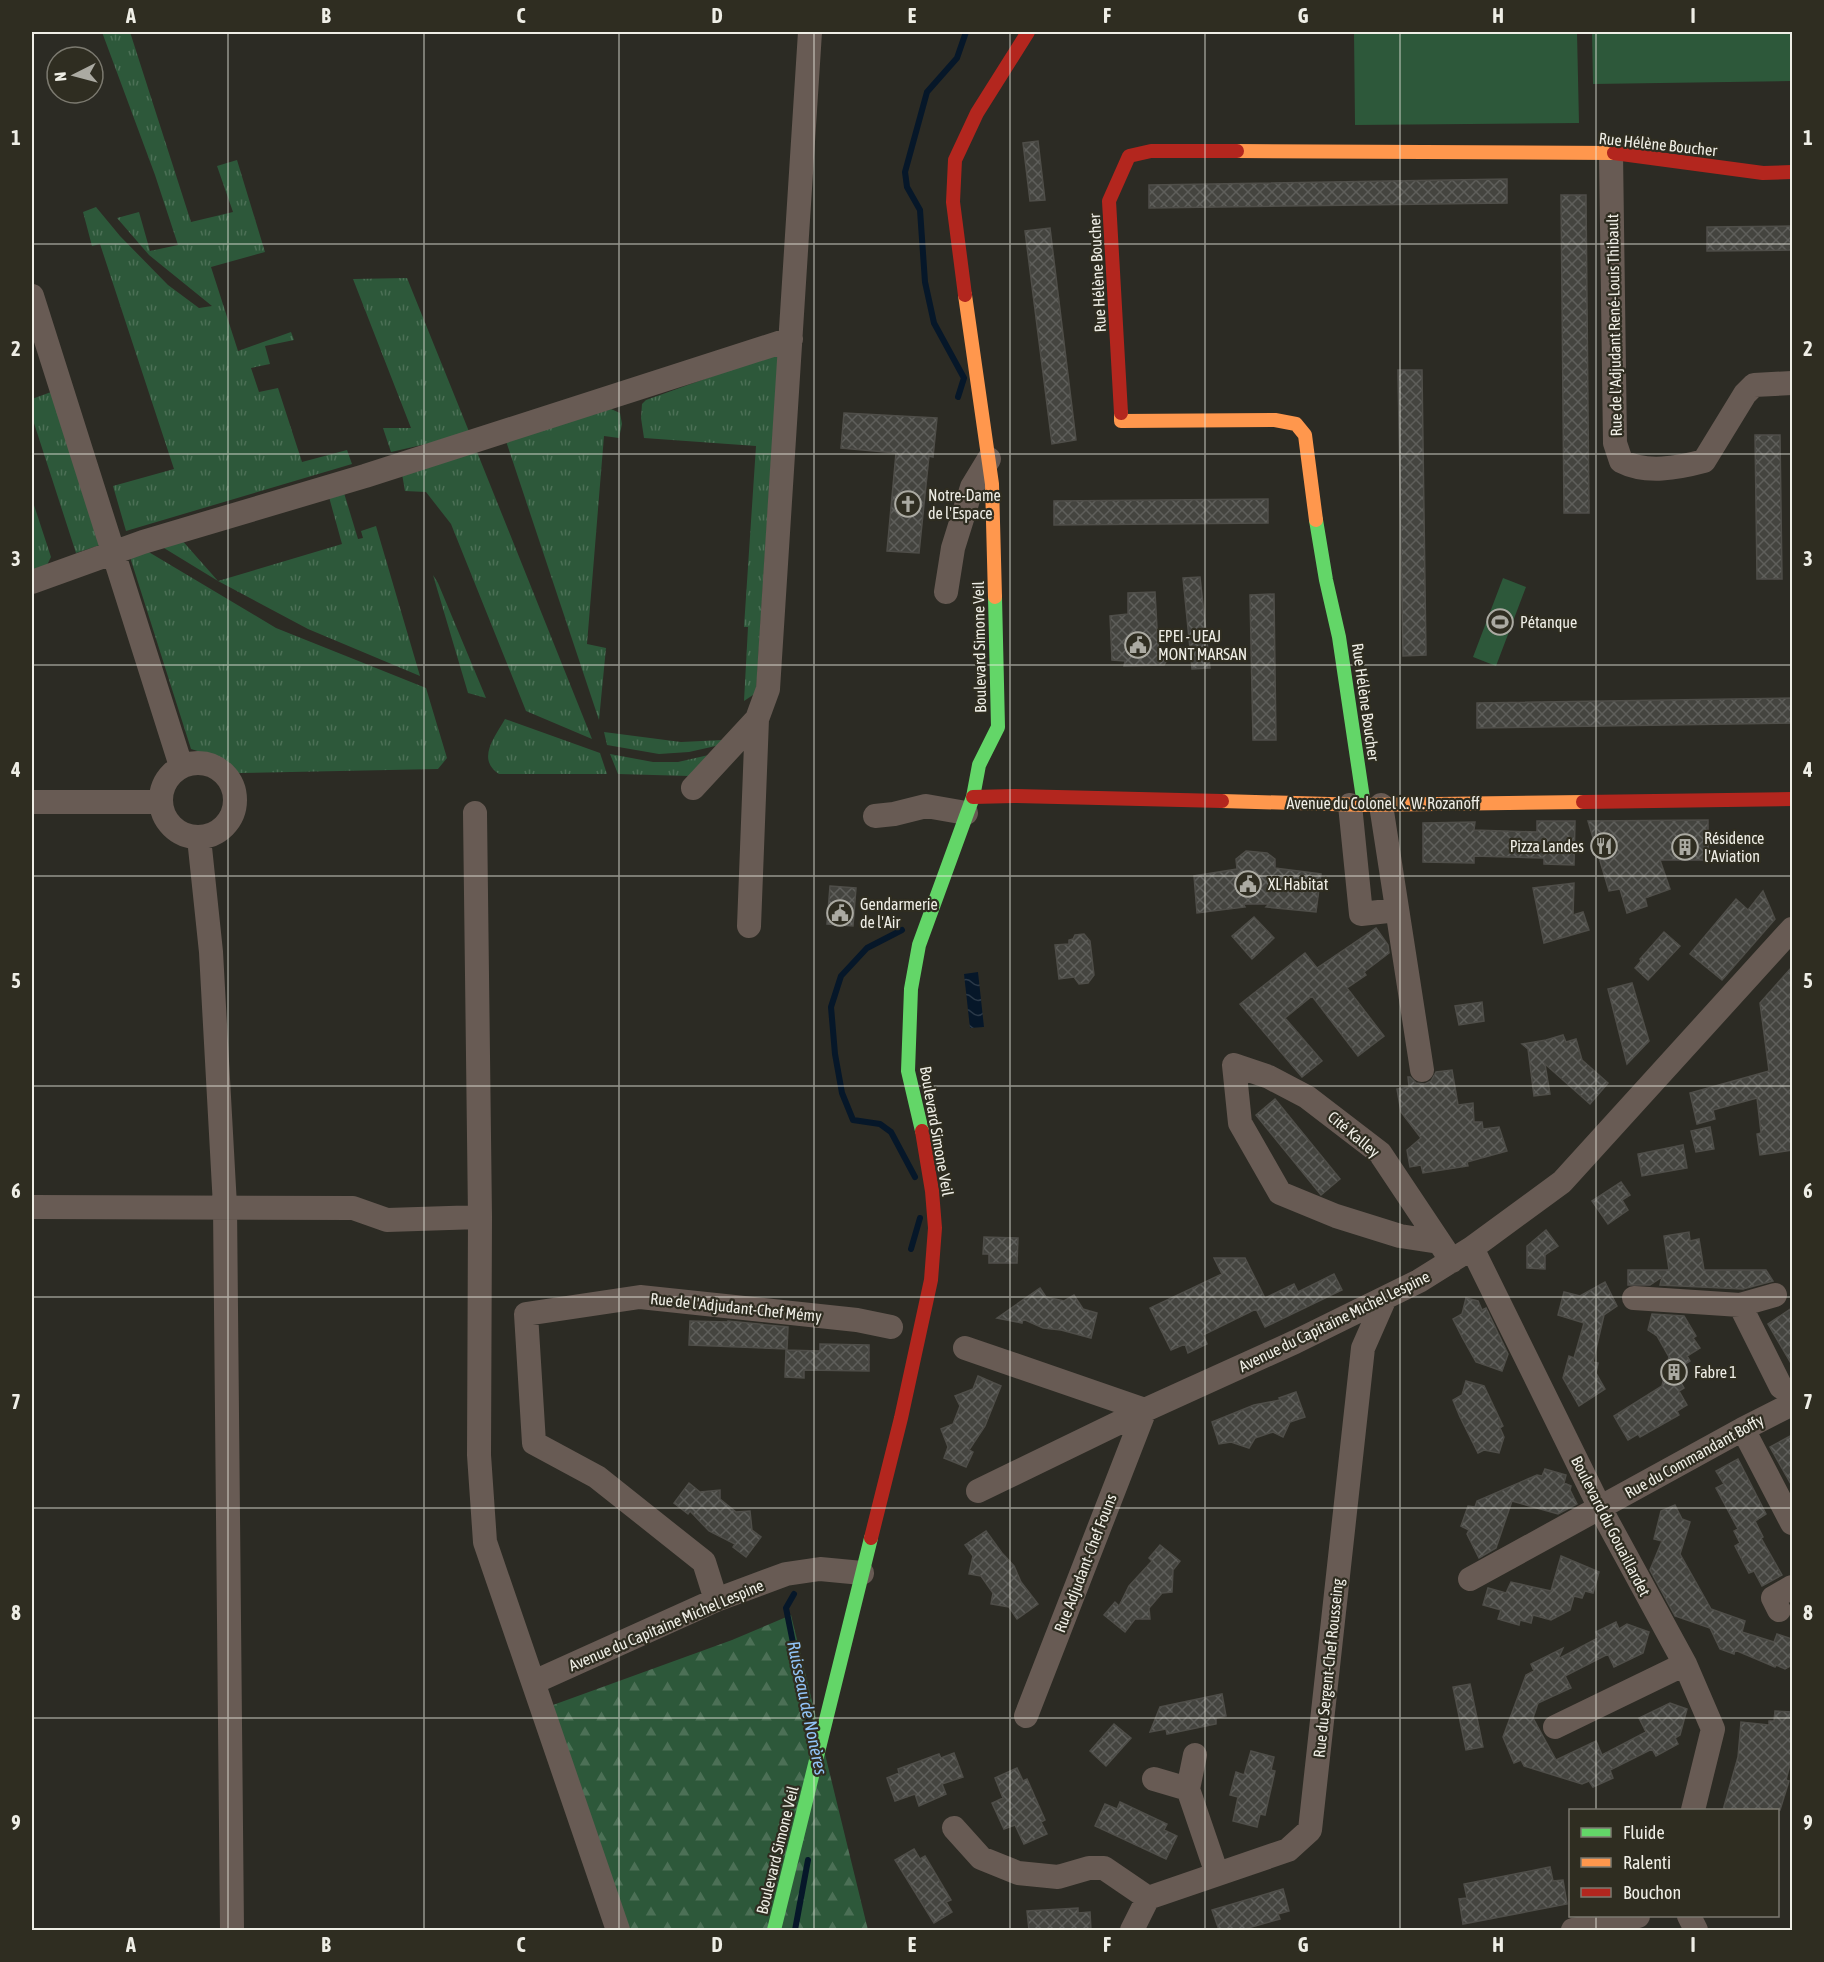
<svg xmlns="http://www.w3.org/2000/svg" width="1824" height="1962" font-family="'Asap Condensed',sans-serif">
<defs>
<pattern id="grass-tufts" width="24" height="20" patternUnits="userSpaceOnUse" patternTransform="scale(1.5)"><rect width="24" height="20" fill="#2d583a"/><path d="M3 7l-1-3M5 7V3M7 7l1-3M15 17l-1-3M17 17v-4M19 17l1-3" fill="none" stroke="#4c7056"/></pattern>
<pattern id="forest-firs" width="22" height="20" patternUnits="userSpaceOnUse" patternTransform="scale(1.5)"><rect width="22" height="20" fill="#2d583a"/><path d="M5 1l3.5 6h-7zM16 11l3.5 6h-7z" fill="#4c7056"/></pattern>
<pattern id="water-waves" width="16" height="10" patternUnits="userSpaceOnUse" patternTransform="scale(1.5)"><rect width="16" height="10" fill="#061729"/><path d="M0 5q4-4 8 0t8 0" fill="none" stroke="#2b3948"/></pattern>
<pattern id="building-cross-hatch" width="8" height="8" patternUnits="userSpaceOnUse" patternTransform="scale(1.5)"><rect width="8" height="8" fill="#44443f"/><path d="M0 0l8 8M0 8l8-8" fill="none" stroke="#5f5f5b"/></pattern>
</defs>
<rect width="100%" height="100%" fill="#2c2b24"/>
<path fill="url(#grass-tufts)" d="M102,32H130L191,222L233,212L217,166L237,160L265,252L211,267L238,351L291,332L294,340L265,346L270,364L251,368L259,392L278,388L302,462L347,450L352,464L126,531L113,486L174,469L100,244L92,246L83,212L96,207L120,236L168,285L199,308L212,306L149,255L117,218L139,212L150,251L178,245L155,175Z
M407,278L470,434L391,452L383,428H411L353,279Z
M778,356L756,693L744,701L748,627H744L756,446L644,438L641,418L642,404L646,400L766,357Z
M51,392L100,545L76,553L32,417V399Z
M611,409L620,413L622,424L619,438L604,436L587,644L606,648L599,720L506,441Z
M477,452L592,739L526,711L451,524L426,492L405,491L402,474Z
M344,493L358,539L363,538L361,531L376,526L420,676L308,629L218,581L159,545L180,538L218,581L342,544L329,497Z
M32,499L51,557L47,565L32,570Z
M147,551L276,628L426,688L447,758L438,769L239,773L214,756L191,749L130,557Z
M433,575L438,583L486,698L468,693Z
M505,719L600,753L607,774H499C476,759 495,737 505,719Z
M604,732L681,742L722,740L720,745L689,752L659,754L607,745Z
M610,754L653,762H678L713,754L689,776L618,774Z"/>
<path fill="url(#forest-firs)" d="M791,1615L868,1930H623L553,1705L732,1640Z"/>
<path fill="#2d583a" d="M1354,32H1577L1579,123L1355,125Z
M1592,32H1792V81L1593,84Z
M1503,578L1526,587L1496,666L1473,657Z"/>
<path fill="url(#water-waves)" d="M978,972L984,1027L970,1028L964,974Z"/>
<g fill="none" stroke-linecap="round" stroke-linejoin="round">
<path stroke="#061729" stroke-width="6" d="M958,397L964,378L934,323L925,282L920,210L907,187L905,172L927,92L957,58L966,32
M902,930L867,948L841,976L831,1007L835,1054L842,1093L853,1120L880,1124L891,1132L915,1177
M911,1249L920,1218
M794,1594L786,1608L810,1727
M795,1930L808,1860"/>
</g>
<path fill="url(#building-cross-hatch)" stroke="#4f4e49" stroke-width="1.5" d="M1038,141L1045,200L1030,201L1023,143Z
M1507,179V203L1149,208V185Z
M1561,195H1586L1589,513H1564Z
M1792,226V250L1707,251V227Z
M1050,228L1076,440L1052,444L1025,231Z
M1398,370H1422L1426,655L1403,656Z
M844,413L937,418L933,457L929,456L919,553L887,551L896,453L841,448Z
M1755,435H1780L1782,579H1757Z
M1268,499V523L1054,525V501Z
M1200,577L1210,668L1192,669L1183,578Z
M1155,592L1158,646L1170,655L1164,665L1124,666L1125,661L1112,660L1110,616L1128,614V593Z
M1274,594L1276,740H1253L1250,595Z
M1792,698V723L1477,728V703Z
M1708,820V860H1660L1670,889L1645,898L1647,906L1627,913L1620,889L1609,891L1588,821Z
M1537,821H1575L1574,865L1544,864V858L1474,856V863L1423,862V823L1475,822L1474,830L1537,832Z
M1246,851L1267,853L1275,859V868L1321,874L1316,912L1266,907L1269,904H1243L1245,907L1197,913L1194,876L1237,869L1236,859Z
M1574,883L1573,915L1583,912L1589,930L1544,943L1533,888Z
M830,886L856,888L853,926L827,924Z
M1763,891L1775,919L1722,980L1690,954L1736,899L1748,910Z
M1254,917L1274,938L1252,959L1232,936Z
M1376,928L1388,945L1389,953L1364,972L1366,975L1347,988L1384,1036L1358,1056L1312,996L1285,1018L1322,1061L1302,1077L1240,1004L1305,953L1317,968Z
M1664,932L1680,946L1648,980L1635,968L1641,961L1640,959Z
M1084,934L1090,941L1094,975L1088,983L1079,984L1074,977L1059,979L1055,945L1069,944V940L1073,939L1075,935Z
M1792,967V1150L1760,1155L1757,1134L1761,1133L1757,1098L1713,1110L1715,1119L1697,1124L1690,1093L1769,1071L1760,1003Z
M1632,983L1649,1041L1627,1064L1608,989Z
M1482,1002L1484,1021L1459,1025L1455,1006Z
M1563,1035L1566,1042L1576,1039L1582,1060L1608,1083L1590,1104L1545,1064L1550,1094L1534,1096L1528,1049L1522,1044L1546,1040Z
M1452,1070L1458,1105L1473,1103L1474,1122H1482L1483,1129L1499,1127L1507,1151L1467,1162L1468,1166L1423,1173L1421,1165L1410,1167L1407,1150L1421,1138L1401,1112L1397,1089L1409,1087L1408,1077H1410L1416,1083L1425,1084L1431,1081L1436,1072Z
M1275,1099L1340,1179L1321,1195L1256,1115Z
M1710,1127L1714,1149L1696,1152L1691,1131Z
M1683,1145L1687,1168L1642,1176L1638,1154Z
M1621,1182L1630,1195L1622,1200L1628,1210L1608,1224L1592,1201Z
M1546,1230L1558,1246L1545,1255V1269L1527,1268V1246Z
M1689,1232L1690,1241L1699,1239L1704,1270H1766L1773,1281L1743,1289L1660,1285L1662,1277L1650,1285H1628V1270H1669L1664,1236Z
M984,1237L1018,1238L1017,1263H989V1254H983Z
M1214,1258H1245L1265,1298L1294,1284L1298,1292L1334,1274L1342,1290L1265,1327L1256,1309L1203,1335L1207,1344L1188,1353L1185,1344L1171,1350L1150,1308L1222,1274Z
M1605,1282L1617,1306L1604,1315L1593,1362L1598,1363L1596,1373L1605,1389L1579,1406L1563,1378L1569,1356L1574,1358L1584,1323L1558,1315L1564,1292L1580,1296Z
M1040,1288L1046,1297L1064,1301L1074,1295L1083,1309L1097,1313L1091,1338L1061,1330L1043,1328L1023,1319L1022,1323L997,1318Z
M1466,1298L1478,1301L1482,1310L1486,1308L1508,1354L1502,1371L1476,1362L1462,1337L1453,1319L1462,1314Z
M1792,1308V1365L1768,1324Z
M1652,1314L1684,1316L1696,1336L1693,1338L1700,1348L1687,1356L1690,1361L1685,1364L1680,1381L1684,1388L1679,1391L1687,1405L1677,1411L1679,1415L1640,1437L1638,1434L1628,1440L1614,1416L1662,1386L1669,1357L1657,1336L1648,1330Z
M690,1321L728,1322V1321L788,1327L787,1349L689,1345Z
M820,1344L869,1345V1371L804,1370V1378L785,1377L786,1350L820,1351Z
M978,1376L1001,1386L985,1426L969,1450L973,1452L966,1467L944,1458L948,1447L941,1429L953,1424L960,1406L955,1396L973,1389Z
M1466,1381L1484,1386L1503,1426L1500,1428L1504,1437L1499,1453L1484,1450L1478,1453L1460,1417L1453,1400L1462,1395Z
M1296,1392L1305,1417L1290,1422L1283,1437L1273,1432L1255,1438L1249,1448L1231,1442L1219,1444L1212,1422L1254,1405L1280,1400L1279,1398Z
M1792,1435V1486L1770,1447Z
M1738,1459L1766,1514L1755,1521L1763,1537L1761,1538L1782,1575L1762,1586L1754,1571L1749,1573L1735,1546L1740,1543L1734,1531L1738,1529L1716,1488L1724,1484L1716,1471Z
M1545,1469L1566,1475L1564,1483L1571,1486L1570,1490L1577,1504L1558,1514L1512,1501L1496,1548L1479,1558L1467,1534L1469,1530L1461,1526L1468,1506L1475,1507L1477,1501L1537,1475L1542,1476Z
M689,1483L700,1492L720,1490V1499L736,1512L750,1511L752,1530L761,1537L746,1557L733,1547L735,1544L709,1531L690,1511L688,1514L674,1503Z
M1675,1505L1682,1519L1690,1522L1680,1554L1711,1609L1745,1621L1742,1632L1774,1642L1777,1634L1792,1639V1665L1785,1669L1776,1665L1775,1667L1735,1650L1734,1654L1720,1649L1710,1628L1675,1616L1650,1570L1662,1541L1654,1539L1661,1511Z
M986,1531L1002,1553L1014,1566L1021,1582L1038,1604L1017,1619L1009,1607L991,1604L993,1593L981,1576L969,1574L973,1556L965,1545Z
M1160,1545L1180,1561L1173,1570L1172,1592L1162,1593L1149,1608L1150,1619H1135L1125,1632L1104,1615L1115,1602L1119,1606L1129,1586L1152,1561L1149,1558Z
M1561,1556L1599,1572L1593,1593L1585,1591L1582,1598L1574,1596L1570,1610L1551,1620L1533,1615L1531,1623L1520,1620L1519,1625L1498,1619L1501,1610L1483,1605L1488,1588L1506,1593L1511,1582L1551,1591Z
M1616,1622L1619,1629L1627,1624L1649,1632L1643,1653L1614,1667L1608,1654L1565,1676L1571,1688L1538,1703L1533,1718L1556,1760L1596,1741L1602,1755L1646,1732L1639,1718L1670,1703L1687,1709L1680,1735L1675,1738L1678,1744L1656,1756L1652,1749L1610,1770L1613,1778L1593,1787L1589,1781L1582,1784L1524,1766L1521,1760L1514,1763L1503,1737L1526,1675L1534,1671L1531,1664L1563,1648L1558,1659L1598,1638L1596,1632Z
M1470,1684L1483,1747L1466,1750L1453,1687Z
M1222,1694L1226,1716L1216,1718V1724L1167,1734L1166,1729L1150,1732L1160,1707Z
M1775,1711L1792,1712L1791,1723H1792V1757L1786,1780L1789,1781L1780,1810H1723L1738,1757L1741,1722L1769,1725V1721H1774Z
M1114,1724L1131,1738L1106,1766L1090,1751Z
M1251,1751L1274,1757L1271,1770L1275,1771L1265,1815L1260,1814L1257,1827L1233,1821L1238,1797L1230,1795L1236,1772L1244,1775Z
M954,1753L963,1777L942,1784L946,1794L919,1806L915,1794L895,1801L887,1778L899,1773L898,1769L939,1754L941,1758Z
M1017,1768L1023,1781L1027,1779L1045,1820L1041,1822L1047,1834L1024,1844L1015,1825L1004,1829L992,1803L1003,1798L995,1778Z
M1120,1802L1167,1824L1164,1830L1177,1836L1166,1859L1095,1826L1105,1804L1117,1809Z
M914,1849L920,1859L925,1856L951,1900L946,1902L952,1912L934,1923L895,1860Z
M1550,1867L1553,1881L1563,1880L1567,1904L1463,1924L1459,1899L1467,1898L1464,1884Z
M1283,1889L1289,1911L1278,1914L1280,1919L1241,1930H1219L1212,1910Z
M1078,1908V1913L1090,1912L1091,1930H1029L1027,1911Z"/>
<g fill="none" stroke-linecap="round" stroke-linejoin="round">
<path stroke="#685b54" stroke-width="24" d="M1611,153L1615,443L1621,461C1646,474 1678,468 1704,461L1745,394L1754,385L1792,383
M32,296L181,766
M32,582L143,542L365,476L791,339
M946,592L953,548L972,487L989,459
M161 800a37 37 0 1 1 74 0a37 37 0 1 1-74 0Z
M693,788L757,719
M32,802H161
M1350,805L1361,914L1397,910
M1381,805L1422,1070
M475,813L480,1217L479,1455L485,1542L618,1930
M875,816L894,814L926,806L966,813
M199,838L211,952L225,1206L232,1930
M749,926L757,719L768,689L810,32
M32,1207L353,1208L387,1220L480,1217
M1439,1242L1400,1236L1336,1216L1280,1193L1240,1123L1234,1065L1269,1077L1307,1097L1380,1153L1452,1261
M1472,1248L1600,1508L1685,1664L1713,1729L1693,1810
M1775,1295L1740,1305L1781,1387L1792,1391
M1634,1298L1740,1305
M965,1348L1145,1410L1026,1716
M1743,1429L1792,1523
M978,1491L1145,1410L1295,1342L1419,1281L1472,1248L1562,1182L1792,929
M1470,1579L1743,1429L1792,1404
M716,1600L704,1562L597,1477L534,1443L526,1314L640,1297L857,1320L891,1327
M1779,1610L1773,1598L1792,1587
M543,1678L716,1600L786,1574L820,1569L862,1573
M1555,1727L1685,1664
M1154,1779L1188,1789L1217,1874
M1188,1789L1195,1755
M954,1828L981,1858L1018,1873L1058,1877L1089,1868H1104L1148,1898
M1689,1916L1696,1930
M1132,1930L1148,1898L1288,1850L1310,1830L1363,1348L1385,1298
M1573,1930L1638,1916"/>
<path stroke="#63d668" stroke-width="14" d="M1316,520L1326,580L1339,637L1364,805
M922,1131L908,1071L911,989L919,945L973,797L979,765L998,727L995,597
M774,1930L871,1538"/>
<path stroke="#ff974d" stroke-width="14" d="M1237,151L1614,153
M965,295L992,484L995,597
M1121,413V421L1275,420L1296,424L1305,435L1316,520
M1222,801L1364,805L1583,802"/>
<path stroke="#b3261e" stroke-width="14" d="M1614,153L1763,173L1792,172
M965,295L953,202L955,160L977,113L1028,32
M1121,413L1109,201L1129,156L1151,151H1237
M973,797L1014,796L1222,801
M1583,802L1792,799
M871,1538L901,1418L931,1280L935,1228L932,1191L922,1131"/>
</g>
<path fill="none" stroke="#efeee6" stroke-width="1.5" stroke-opacity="0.55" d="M228,32V1930M424,32V1930M619,32V1930M814,32V1930M1010,32V1930M1205,32V1930M1400,32V1930M1596,32V1810M32,244H1792M32,454H1792M32,665H1792M32,876H1792M32,1086H1792M32,1297H1792M32,1508H1792M32,1718H1792M1596,1916V1930"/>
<defs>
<g id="church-ring" transform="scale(1.35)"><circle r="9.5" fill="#2f2d21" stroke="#abaaa2" stroke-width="1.5"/><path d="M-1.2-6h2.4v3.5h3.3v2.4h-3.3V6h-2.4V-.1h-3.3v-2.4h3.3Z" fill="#abaaa2"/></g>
<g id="stadium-ring" transform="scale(1.35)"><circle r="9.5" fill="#2f2d21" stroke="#abaaa2" stroke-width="1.5"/><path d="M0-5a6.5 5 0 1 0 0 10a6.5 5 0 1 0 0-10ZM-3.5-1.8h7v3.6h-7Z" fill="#abaaa2"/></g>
<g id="civic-ring" transform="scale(1.35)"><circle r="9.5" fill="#2f2d21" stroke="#abaaa2" stroke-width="1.5"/><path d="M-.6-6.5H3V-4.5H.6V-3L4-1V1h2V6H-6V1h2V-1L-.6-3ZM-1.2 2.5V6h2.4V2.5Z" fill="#abaaa2"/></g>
<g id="restaurant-ring" transform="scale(1.35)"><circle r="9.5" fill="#2f2d21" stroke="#abaaa2" stroke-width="1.5"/><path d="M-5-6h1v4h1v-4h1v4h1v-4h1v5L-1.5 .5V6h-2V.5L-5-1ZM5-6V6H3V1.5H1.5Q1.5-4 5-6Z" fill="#abaaa2"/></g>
<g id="building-ring" transform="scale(1.35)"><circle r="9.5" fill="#2f2d21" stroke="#abaaa2" stroke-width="1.5"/><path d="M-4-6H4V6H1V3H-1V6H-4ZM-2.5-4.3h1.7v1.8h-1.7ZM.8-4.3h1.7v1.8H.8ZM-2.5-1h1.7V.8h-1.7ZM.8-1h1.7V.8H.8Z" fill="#abaaa2"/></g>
</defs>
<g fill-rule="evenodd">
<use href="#church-ring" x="908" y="504"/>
<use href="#stadium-ring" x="1500" y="622"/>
<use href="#civic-ring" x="1138" y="645"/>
<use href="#restaurant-ring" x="1604" y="846"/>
<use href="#building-ring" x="1685" y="847"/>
<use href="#civic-ring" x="1248" y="884"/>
<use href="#civic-ring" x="840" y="913"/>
<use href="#building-ring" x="1674" y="1372"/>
</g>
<g text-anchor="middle" stroke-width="4.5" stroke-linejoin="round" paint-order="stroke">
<g font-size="16" fill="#efeee6" stroke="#2f2d21">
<text transform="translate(1658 144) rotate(6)" y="6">Rue Hélène Boucher</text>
<text transform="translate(1097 273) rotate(-93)" y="6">Rue Hélène Boucher</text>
<text transform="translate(1614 325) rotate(-91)" y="6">Rue de l'Adjudant René-Louis Thibault</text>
<text transform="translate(979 647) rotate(-91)" y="6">Boulevard Simone Veil</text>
<text transform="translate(1366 702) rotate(82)" y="6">Rue Hélène Boucher</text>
<text x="1383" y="809">Avenue du Colonel K. W. Rozanoff</text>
<text transform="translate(937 1131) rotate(80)" y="6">Boulevard Simone Veil</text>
<text transform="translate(1354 1134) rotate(40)" y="6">Cité Kalley</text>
<text transform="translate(736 1307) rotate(6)" y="6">Rue de l'Adjudant-Chef Mémy</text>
<text transform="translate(1334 1321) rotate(-26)" y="6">Avenue du Capitaine Michel Lespine</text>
<text transform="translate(1694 1456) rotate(-29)" y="6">Rue du Commandant Boffy</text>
<text transform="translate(1611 1526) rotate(63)" y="6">Boulevard du Gouaillardet</text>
<text transform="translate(1085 1563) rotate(-69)" y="6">Rue Adjudant-Chef Founs</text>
<text transform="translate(666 1625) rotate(-23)" y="6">Avenue du Capitaine Michel Lespine</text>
<text transform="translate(1328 1668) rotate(-84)" y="6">Rue du Sergent-Chef Rousseing</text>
<text transform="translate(777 1850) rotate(-76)" y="6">Boulevard Simone Veil</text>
</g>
<g font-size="16" fill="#efeee6" stroke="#2f2d21" text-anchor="start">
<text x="928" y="501">Notre-Dame<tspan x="928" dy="18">de l'Espace</tspan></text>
<text x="1520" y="628">Pétanque</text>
<text x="1158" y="642">EPEI - UEAJ<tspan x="1158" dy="18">MONT MARSAN</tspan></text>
<text x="1704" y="844">Résidence<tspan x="1704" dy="18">l'Aviation</tspan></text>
<text x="1584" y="852" text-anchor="end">Pizza Landes</text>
<text x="1268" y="890">XL Habitat</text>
<text x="860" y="910">Gendarmerie<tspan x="860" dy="18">de l'Air</tspan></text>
<text x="1694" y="1378">Fabre 1</text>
</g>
<g font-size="18" font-style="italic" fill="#92c4f8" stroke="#2f2d21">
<text transform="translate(807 1708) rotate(78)" y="6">Ruisseau de Nonères</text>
</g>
</g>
<rect width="1824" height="1962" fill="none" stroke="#2f2d21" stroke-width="66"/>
<rect x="1569" y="1809" width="210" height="108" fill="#2f2d21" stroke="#7c7a70" stroke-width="1.5"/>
<rect x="1581" y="1828" width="30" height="9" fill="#63d668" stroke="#7c7a70" stroke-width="1.5"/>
<text x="1623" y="1839" font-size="18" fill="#efeee6">Fluide</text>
<rect x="1581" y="1858" width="30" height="9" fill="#ff974d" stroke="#7c7a70" stroke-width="1.5"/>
<text x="1623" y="1869" font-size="18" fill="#efeee6">Ralenti</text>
<rect x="1581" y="1888" width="30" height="9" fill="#b3261e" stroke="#7c7a70" stroke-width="1.5"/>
<text x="1623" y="1899" font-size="18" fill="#efeee6">Bouchon</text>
<g transform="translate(75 75) rotate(264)"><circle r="28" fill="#2f2d21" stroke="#7c7a70" stroke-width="1.5"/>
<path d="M0-4.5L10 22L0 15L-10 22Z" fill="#abaaa2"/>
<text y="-9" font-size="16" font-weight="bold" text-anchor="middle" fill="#efeee6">N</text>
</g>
<rect x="33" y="33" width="1758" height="1896" fill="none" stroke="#efeee6" stroke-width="2"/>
<g font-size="20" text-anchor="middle" font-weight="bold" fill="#efeee6">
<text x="131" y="23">A</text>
<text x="326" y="23">B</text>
<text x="521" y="23">C</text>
<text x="717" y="23">D</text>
<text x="912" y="23">E</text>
<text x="1107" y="23">F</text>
<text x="1303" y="23">G</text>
<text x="1498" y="23">H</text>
<text x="1693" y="23">I</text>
<text x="16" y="145">1</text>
<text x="1808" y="145">1</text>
<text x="16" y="356">2</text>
<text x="1808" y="356">2</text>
<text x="16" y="566">3</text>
<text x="1808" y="566">3</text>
<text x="16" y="777">4</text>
<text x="1808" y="777">4</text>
<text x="16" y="988">5</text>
<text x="1808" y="988">5</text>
<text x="16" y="1198">6</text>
<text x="1808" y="1198">6</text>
<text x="16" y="1409">7</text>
<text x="1808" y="1409">7</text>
<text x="16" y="1620">8</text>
<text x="1808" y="1620">8</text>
<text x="16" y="1830">9</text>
<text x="1808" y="1830">9</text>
<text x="131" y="1952">A</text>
<text x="326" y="1952">B</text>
<text x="521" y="1952">C</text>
<text x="717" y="1952">D</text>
<text x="912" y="1952">E</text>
<text x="1107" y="1952">F</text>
<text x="1303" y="1952">G</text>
<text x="1498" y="1952">H</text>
<text x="1693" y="1952">I</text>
</g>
</svg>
